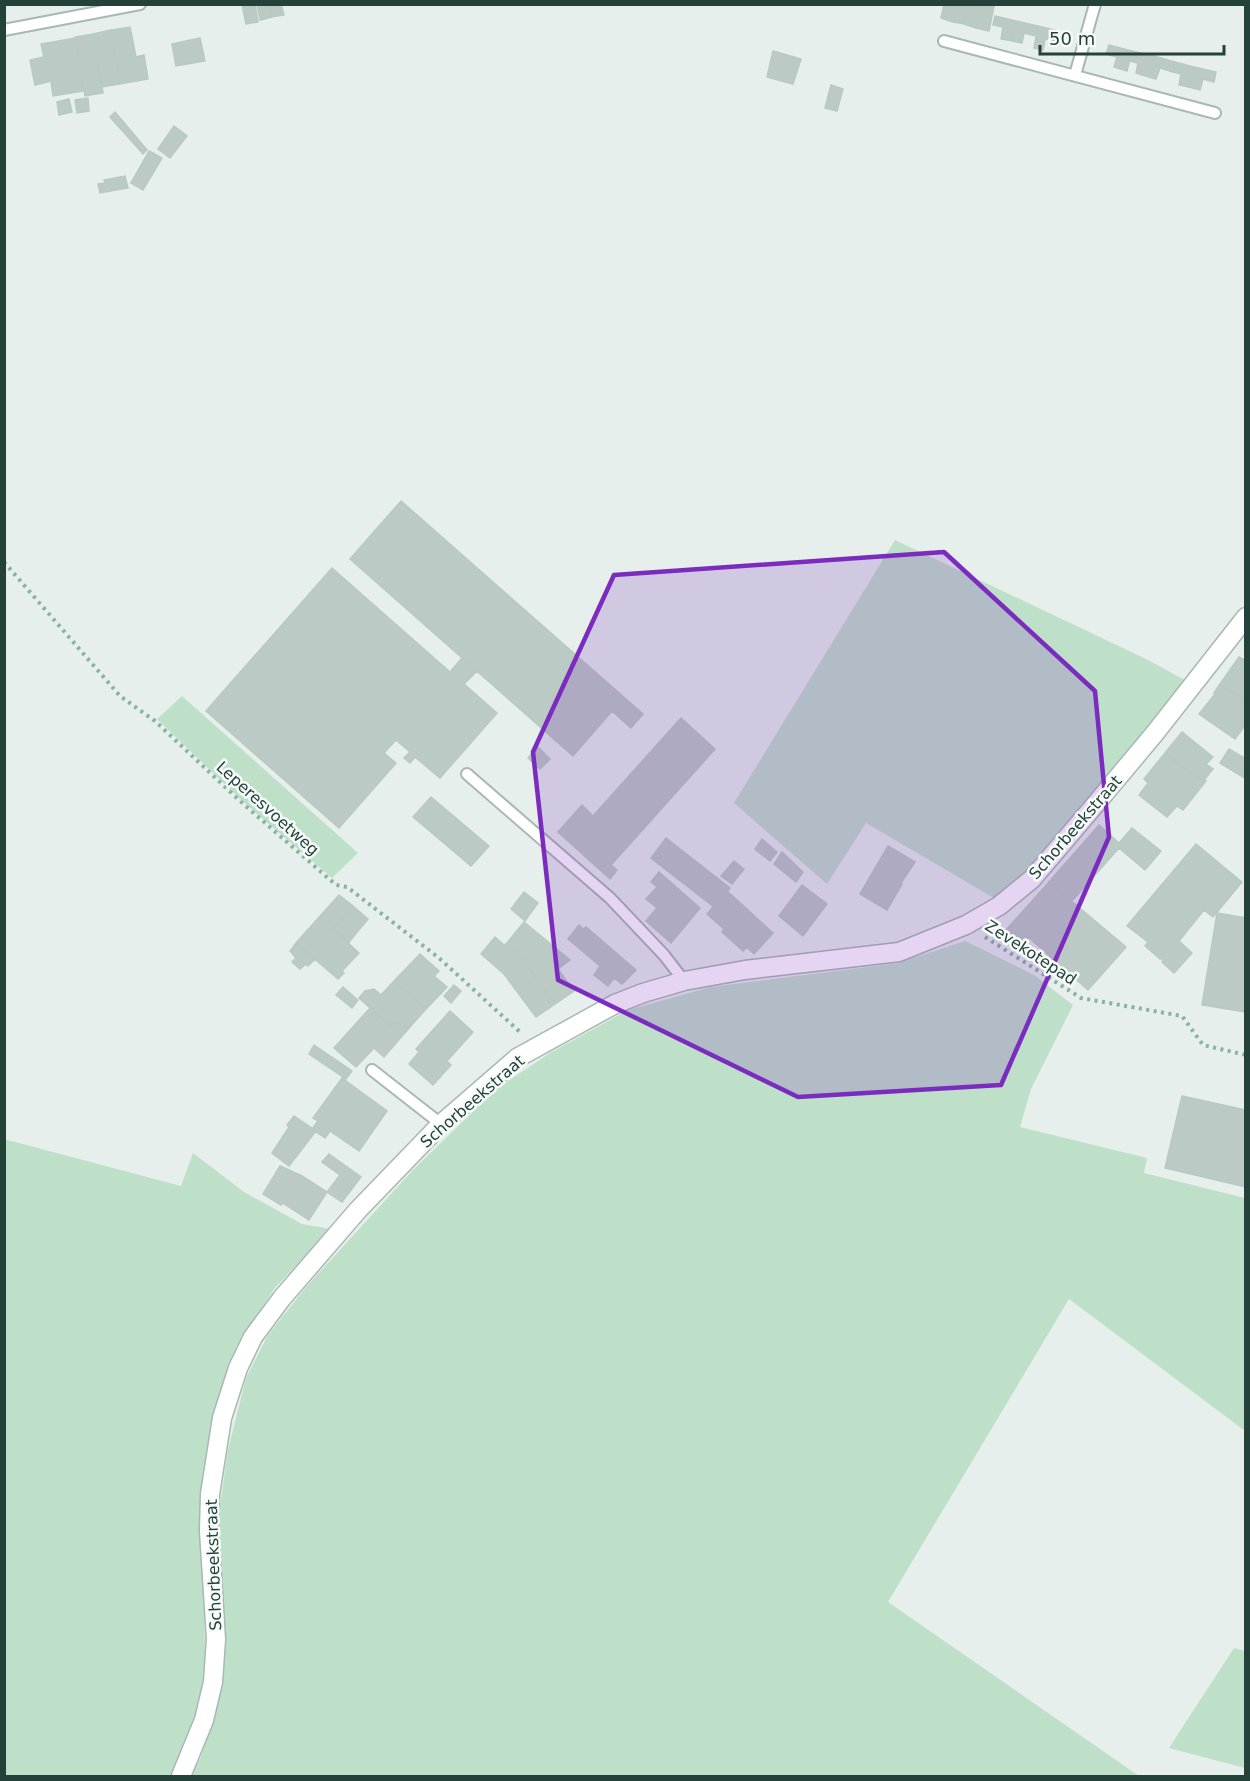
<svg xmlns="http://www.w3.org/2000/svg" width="1250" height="1781" font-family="'DejaVu Sans',sans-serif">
<rect width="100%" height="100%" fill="#e6efeb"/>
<path fill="#bfe0c8" d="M895,540L1144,658L1185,680L1078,816L1032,869L994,898L866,823L827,884L734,803Z
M182,696L358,853L332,878L241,800L157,719Z
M965,941L1034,975L1073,1005L1031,1089L1020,1127L1147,1158L1144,1173L1245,1198V1431L1069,1299L888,1602L1139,1776H191L200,1759L214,1716L222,1685L220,1506L228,1450L246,1378L268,1335L306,1287L413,1170L496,1089L550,1053L628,1010L711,987L898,963Z
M4,1139L181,1186L193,1153L244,1192L302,1224L330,1229L274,1289L237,1346L216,1417L203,1539L205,1650L203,1689L191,1734L173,1776H5Z
M1234,1648L1245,1651V1768L1169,1748Z"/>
<path fill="#bbcac4" stroke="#b8c9c2" stroke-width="1.5" d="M242,4H255L258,22L246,24Z
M257,4H269L272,17L260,20Z
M270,4H281L284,15L272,17Z
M944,4H958L953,22L941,18Z
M958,4H969L964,24L953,22Z
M969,4H982L976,28L964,24Z
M982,4L994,6L989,31L976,28Z
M995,16L1016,21L1012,41L1001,39L1003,27L993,25Z
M1016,21L1038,26L1036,36L1024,33L1022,43L1012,41Z
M1038,26L1058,31L1057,41L1045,39L1043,50L1034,48Z
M130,27L136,57L144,55L148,79L120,84L111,30Z
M111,30L120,84L102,87L93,34Z
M93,34L103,93L85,96L75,37Z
M75,38L84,91L53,96L51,81L35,85L30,60L44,57L41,44Z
M200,38L205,61L176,66L172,44Z
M1109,45L1132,51L1127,71L1114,67L1117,57L1106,54Z
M773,51L801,59L793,84L767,77Z
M1132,51L1154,56L1149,77L1136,73L1138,63L1130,61Z
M1154,56L1175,62L1173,72L1160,68L1156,79L1149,77Z
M1175,62L1194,67L1189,87L1179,85L1181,74L1173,72Z
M1194,67L1216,72L1214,82L1203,79L1200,90L1189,87Z
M831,85L843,89L837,111L825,108Z
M88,98L89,111L77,113L75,100Z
M69,99L72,112L59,115L57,102Z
M115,112L147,150L143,154L110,117Z
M174,126L187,136L170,158L158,149Z
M149,151L162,158L143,190L131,183Z
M125,176L128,188L100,193L98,184L105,183L104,180Z
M401,501L643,714L631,728L612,711L573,756L350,559Z
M332,568L450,672L462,658L477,671L464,684L497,713L440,778L415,757L410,763L404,758L410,752L396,740L384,753L396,763L339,828L206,711Z
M1239,657L1246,661V701L1220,684Z
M1220,684L1246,701V724L1235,739L1199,714L1215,694L1214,693Z
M681,718L715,749L611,865L617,870L610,879L558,832L582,805L593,816Z
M1182,732L1213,757L1206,764L1213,769L1205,779L1190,772L1189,773L1165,753Z
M538,747L550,759L540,769L528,758Z
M1229,749L1246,759V779L1220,763Z
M1165,753L1189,773L1190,772L1206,781L1183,810L1177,806L1167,817L1139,795L1148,783L1144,779Z
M431,797L489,846L471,866L413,817Z
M1099,825L1119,843L1132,828L1161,851L1145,870L1119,848L1072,901L1049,882Z
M666,838L730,888L714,907L651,858Z
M762,839L777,852L770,861L755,849Z
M1196,844L1242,882L1213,917L1204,910L1179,941L1192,953L1174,973L1162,962L1163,960L1161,958L1160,959L1145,946L1148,942L1127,926Z
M888,846L915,862L901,883L902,884L887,910L860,894Z
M782,852L803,872L796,882L774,864Z
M734,861L744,869L732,884L721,876Z
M659,872L700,908L671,943L646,921L657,908L646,899L657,887L651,882Z
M1049,882L1126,947L1088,990L1028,937L1021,945L1005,931Z
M802,885L827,904L803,936L779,916Z
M727,891L773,933L754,954L747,947L743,951L722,932L724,929L707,914Z
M524,892L538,903L525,921L511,909Z
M339,895L353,906L333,929L359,953L342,971L344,973L338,979L296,943Z
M353,906L368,919L349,942L333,929Z
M1217,913L1246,918V1012L1202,1005Z
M524,922L570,960L558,969L574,991L555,1004L518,953L507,943Z
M579,925L583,929L586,927L636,970L622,984L614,978L608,986L594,975L600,966L568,939Z
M495,937L504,945L507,943L518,953L555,1004L536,1017L504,974L481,954Z
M296,943L315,959L308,966L306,964L300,969L292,962L296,958L290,951Z
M420,954L439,971L434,976L447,987L426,1009L394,981Z
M394,981L426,1009L410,1027L408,1025L405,1028L395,1022L390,1026L359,998L365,991L374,989L381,995Z
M454,985L461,991L451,1003L444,996Z
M343,987L358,1000L352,1008L336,995Z
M370,1008L390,1026L395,1022L405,1028L408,1025L410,1027L384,1057L374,1048L356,1067L334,1048Z
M450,1011L473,1032L447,1061L451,1065L433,1085L409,1064L419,1052L416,1049Z
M314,1045L352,1071L346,1079L309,1054Z
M342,1078L387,1111L359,1151L330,1131L325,1138L312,1129L318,1121L313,1118Z
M1182,1096L1246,1110V1187L1165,1168Z
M294,1116L316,1131L289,1166L272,1153L289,1127L287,1125Z
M329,1154L361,1177L342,1202L327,1192L340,1175L322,1162Z
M280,1166L302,1176L327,1192L309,1220L283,1203L281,1205L263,1194Z"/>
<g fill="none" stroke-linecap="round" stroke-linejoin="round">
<g stroke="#a8b8b2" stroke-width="14">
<path id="service" d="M4,30L140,4
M944,41L1215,113
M1075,75L1095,4
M467,774L610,898L664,955L684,981
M372,1070L441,1124"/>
</g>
<g stroke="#a8b8b2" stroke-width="21">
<path id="minor" d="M181,1776L204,1720L213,1682L216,1639L209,1531L210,1494L222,1418L238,1368L253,1337L282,1298L358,1210L441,1124L517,1058L615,1004L643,993L684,981L745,970L899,952L966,925L999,906L1032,879L1094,806L1155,733L1246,617"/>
</g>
<path stroke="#86b3a5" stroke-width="4" stroke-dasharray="3 4.5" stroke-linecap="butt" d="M4,562L120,696L155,721L240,801L336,885L347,887L439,958L520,1032
M985,937L1081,998L1182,1016L1203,1045L1246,1055"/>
<use href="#service" stroke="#fff" stroke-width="10"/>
<use href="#minor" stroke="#fff" stroke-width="18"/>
</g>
<path fill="#7b2cbf" fill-opacity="0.2" stroke="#7b2cbf" stroke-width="4.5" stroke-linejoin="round" d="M944,552L1095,691L1109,837L1001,1085L798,1097L558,980L533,752L614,575Z"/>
<g text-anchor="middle" stroke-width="5" stroke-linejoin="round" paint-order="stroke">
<g font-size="16" fill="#24423a" stroke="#f7fbf9">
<text transform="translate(268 808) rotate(42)" y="6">Leperesvoetweg</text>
<text transform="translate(1075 827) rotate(-49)" y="6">Schorbeekstraat</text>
<text transform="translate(1031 952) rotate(33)" y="6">Zevekotepad</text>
<text transform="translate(472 1101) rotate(-41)" y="6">Schorbeekstraat</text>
<text transform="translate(213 1565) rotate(-92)" y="6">Schorbeekstraat</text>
</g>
</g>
<rect width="1250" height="1781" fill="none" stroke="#24423a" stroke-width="12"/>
<path d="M1040 45v9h184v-9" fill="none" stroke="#24423a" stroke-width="3"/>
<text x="1049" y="45" font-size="18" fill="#24423a" stroke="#f7fbf9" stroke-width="4.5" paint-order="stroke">50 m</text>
</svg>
